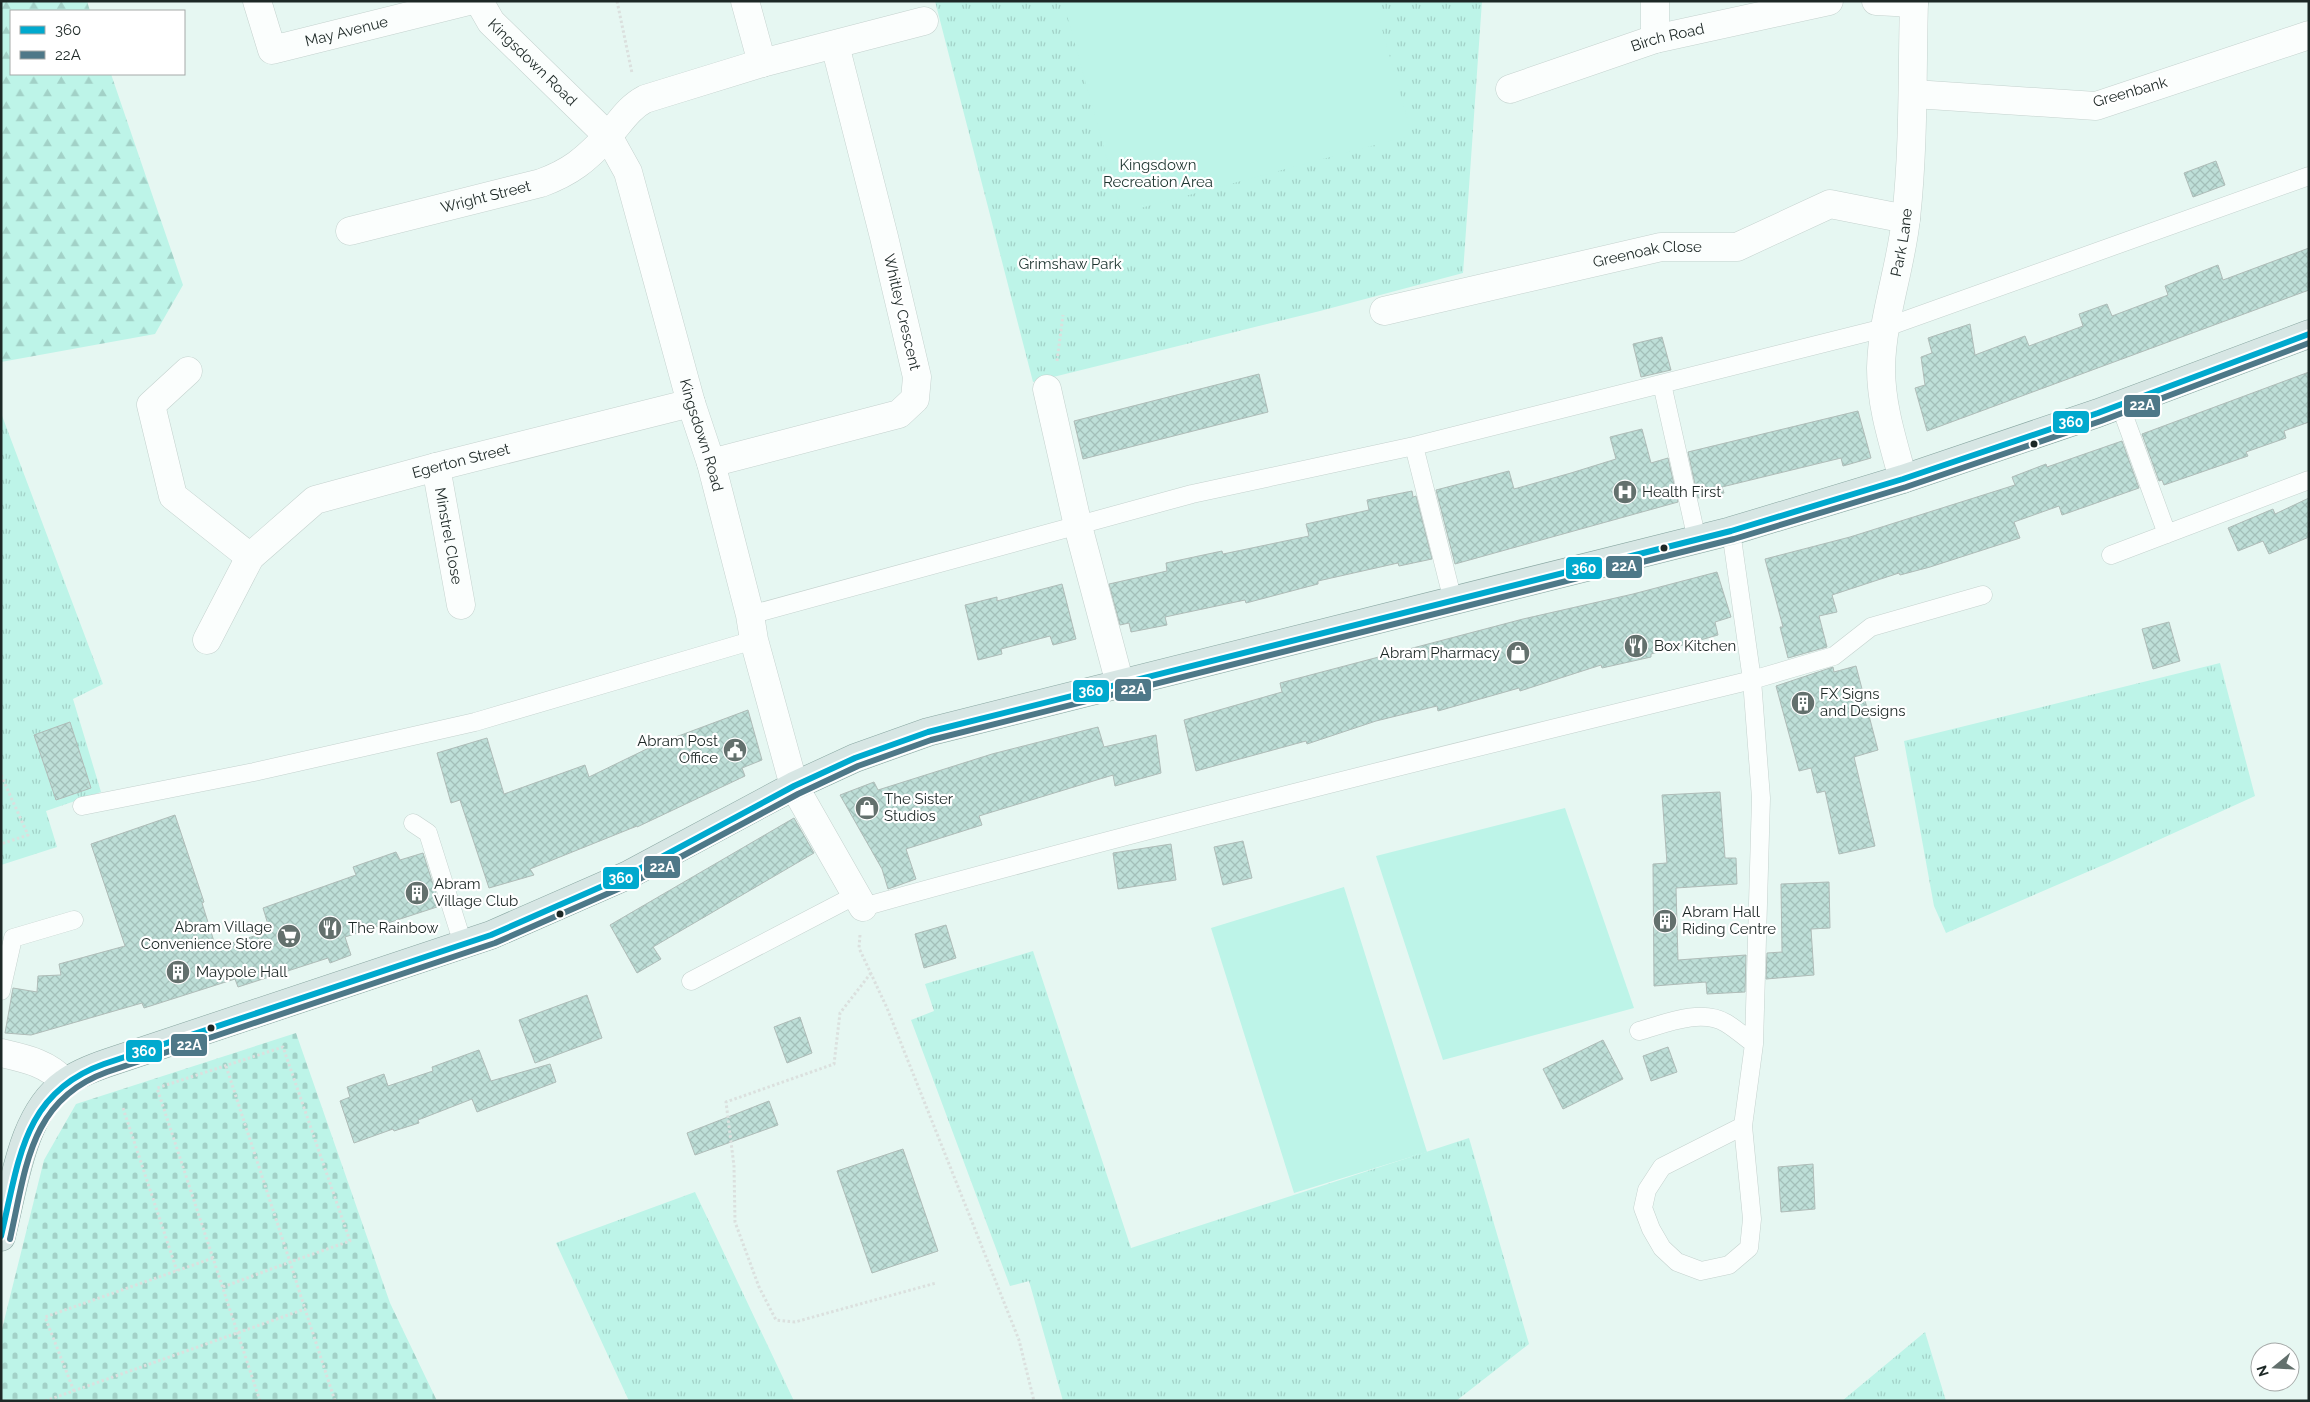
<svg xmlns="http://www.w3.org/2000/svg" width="2310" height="1402" font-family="Raleway,sans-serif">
<defs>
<pattern id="grass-tufts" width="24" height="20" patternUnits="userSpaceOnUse" patternTransform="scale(1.25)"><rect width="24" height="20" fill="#bdf4e8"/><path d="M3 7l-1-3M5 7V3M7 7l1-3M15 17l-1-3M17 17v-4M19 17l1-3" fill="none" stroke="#a2d1c7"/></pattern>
<pattern id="forest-firs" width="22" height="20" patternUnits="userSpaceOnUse" patternTransform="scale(1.25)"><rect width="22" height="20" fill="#bdf4e8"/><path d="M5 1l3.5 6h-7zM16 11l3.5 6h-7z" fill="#a2d1c7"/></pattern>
<pattern id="cemetery-stones" width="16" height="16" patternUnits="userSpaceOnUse" patternTransform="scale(1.25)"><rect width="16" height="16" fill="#bdf4e8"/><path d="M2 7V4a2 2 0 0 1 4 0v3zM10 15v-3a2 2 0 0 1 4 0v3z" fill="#a2d1c7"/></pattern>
<pattern id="building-cross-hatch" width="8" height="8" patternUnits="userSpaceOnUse" patternTransform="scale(1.25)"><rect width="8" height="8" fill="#bedfd8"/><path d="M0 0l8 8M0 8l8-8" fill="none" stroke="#a3bfb9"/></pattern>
</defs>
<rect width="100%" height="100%" fill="#e6f7f2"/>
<path fill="url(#grass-tufts)" d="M935,1H1482L1463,273L1320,311L1033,382Z
M1,413L103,684L73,699L101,792L46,811L57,847L1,865Z
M2220,663L2255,796L2108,863L1946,933L1934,906L1904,741Z
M1033,951L1131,1248L1469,1138L1529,1344L1456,1401H1063L1029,1281L1010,1286L911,1020L934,1011L925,984Z
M695,1192L794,1401H629L556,1243Z
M1925,1332L1946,1401H1842Z"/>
<path fill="url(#forest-firs)" d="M1,1H87L90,11H11V74H111L183,285L155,334L1,362Z"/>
<path fill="url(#cemetery-stones)" d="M296,1033L390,1303L437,1401H1V1333L44,1160L76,1104Z"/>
<path fill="#bdf4e8" d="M1063,1H1374L1412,135L1122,213Z
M1565,808L1634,1008L1443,1060L1376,856Z
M1344,887L1427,1152L1294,1193L1211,928Z"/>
<path fill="url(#building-cross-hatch)" stroke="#afbcb8" d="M2216,161L2225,185L2193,197L2184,173Z
M2309,248V290L1927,431L1915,388L1925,385L1921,357L1932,353L1928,338L1970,324L1975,355L2025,336L2029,346L2083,326L2079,314L2107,304L2112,316L2168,295L2165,286L2218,265L2223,280Z
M1662,337L1671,370L1641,377L1633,344Z
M2309,372V422L2284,431L2286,438L2246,452L2248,456L2164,485L2162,480L2159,481L2142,434Z
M1259,374L1268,412L1083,459L1074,421Z
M1858,411L1871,458L1843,466L1841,458L1722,487L1724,493L1698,498L1688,452Z
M1642,429L1651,463L1668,458L1678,502L1455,564L1436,490L1509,471L1514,489L1571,473L1616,459L1610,437Z
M2122,441L2139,488L2062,515L2059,506L2014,522L2020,538L1930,567L1900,575L1899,573L1832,595L1837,612L1819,616L1827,647L1788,658L1780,627H1783L1765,559L1850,537L2015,485L2012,477L2046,464L2047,467Z
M1412,491L1413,497L1416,496L1432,559L1399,566L1398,563L1318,581V584L1246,603L1245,600L1165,617L1167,625L1131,632L1129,623L1120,625L1109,584L1167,571L1166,563L1222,551L1223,554L1309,536L1306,524L1369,510L1367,500Z
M2309,498V537L2269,554L2263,541L2238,551L2228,528L2273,509L2275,514Z
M1717,572L1731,617L1715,622L1718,635L1651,654V657L1602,668L1601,665L1520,691L1519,688L1438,711L1437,706L1376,721L1307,744L1306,741L1196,771L1184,720L1282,692L1280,683L1523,619L1633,594Z
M1062,584L1076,639L1053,645L1050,636L1001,649L1002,654L978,660L965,605L997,597V601Z
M2169,622L2180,661L2153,669L2142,629Z
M1856,666L1878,750L1854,757L1875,846L1839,854L1825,791L1817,793L1811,768L1799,771L1776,686L1833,667L1834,672Z
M748,710L762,760L742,768L745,776L637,827V826L530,869L534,875L489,888L460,800L451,803L437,753L487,738L504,794L585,765L589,777L657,744Z
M70,722L91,788L56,800L34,735Z
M1098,727L1104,747L1156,735L1161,773L1115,786L1113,775L979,816L982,825L906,849L916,879L888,889L882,869L840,795L874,782L878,790L992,754Z
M1720,792L1725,858H1736L1737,884L1676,888L1678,960L1746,955L1745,992L1707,994L1706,982L1654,986L1653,864L1667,863L1662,795Z
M175,815L204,902L202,903L216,948L270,931L263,908L356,875L353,867L396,852L400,860L423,853L440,906L345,937L351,955L330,963L328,958L238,987L235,979L144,1008L142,1003L31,1035L5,1033L13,988L37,992L38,976L61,975L59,964L125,946L91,844Z
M794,818L814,853L653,947L661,959L637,973L610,925Z
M1243,841L1252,878L1223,885L1214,847Z
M1171,844L1176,880L1118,889L1113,853Z
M1829,882L1830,928L1811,929L1814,975L1766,979L1767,953L1782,952L1781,884Z
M946,925L956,958L924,968L915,934Z
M587,995L602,1038L535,1063L519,1020Z
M800,1017L812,1053L787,1063L774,1027Z
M1603,1040L1623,1079L1563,1109L1543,1069Z
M1668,1047L1677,1072L1651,1081L1643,1056Z
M479,1050L491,1081L550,1064L556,1082L477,1112L472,1099L418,1120L419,1123L394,1131L393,1129L354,1143L340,1101L350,1097L347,1087L384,1074L388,1086L433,1071L432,1067Z
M769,1101L778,1125L695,1155L687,1133Z
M903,1149L938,1251L872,1273L837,1171Z
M1813,1164L1815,1209L1781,1212L1778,1167Z"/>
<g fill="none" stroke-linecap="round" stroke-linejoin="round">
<g stroke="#c4d2ce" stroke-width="19">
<path id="service" d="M1662,384L1697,540
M2120,405L2167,534
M1414,446L1453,601
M1731,531L1752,680L1761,798L1754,1044L1743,1126L1752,1219L1749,1248L1729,1265L1701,1271L1677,1262L1662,1248L1651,1229L1643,1208L1647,1190L1662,1167L1743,1126
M2111,555L2309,480
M750,615L1192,494L1414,446L1884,328L2309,176
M82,806L254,772L475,722L754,640
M413,823L428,833L463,944
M863,907C1158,825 1455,752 1752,680L1834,656L1871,627L1983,595
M691,981L856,895
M1,991L13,938L74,920
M1639,1031C1664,1024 1701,1008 1726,1023C1736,1029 1745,1037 1754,1044"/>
</g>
<g stroke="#c4d2ce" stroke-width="29">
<g id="minor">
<path id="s1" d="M257,1L272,50L469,1"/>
<path id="s2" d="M479,1L491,22L608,136L628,172L691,403L711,463L750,615L754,640L794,786L863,907"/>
<path d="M745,1L762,63"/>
<path d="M1655,1V39"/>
<path d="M1876,1L1914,3"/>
<path id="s3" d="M1510,89L1655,39L1829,1"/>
<path d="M1914,94L2096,106L2309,35"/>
<path id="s4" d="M350,231L541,183C571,172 585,160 607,137C620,123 628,108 645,99L762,63L924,21"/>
<path id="s5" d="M1384,311L1661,247H1737L1830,204L1906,219"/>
<path d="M188,371L151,405L173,496L250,557"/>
<path d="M1047,389L1078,526L1120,684"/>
<path d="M711,463L899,414L915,399L917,377L884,237L835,45"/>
<path id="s6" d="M436,467L461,605"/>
<path id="s7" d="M1903,479C1893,442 1881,406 1881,368C1882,317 1901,268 1906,218C1914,146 1912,73 1914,1"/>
<path id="s8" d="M207,640L250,557L315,500L436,467L691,403"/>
<path d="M1,1053C27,1059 47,1063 65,1082"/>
</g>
</g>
<g stroke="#89a7a2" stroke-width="29">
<path id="primary" d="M1,1237C14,1187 21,1114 65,1083C78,1073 95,1067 110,1062L491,935L628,875L794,786L855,758L928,732L1731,531L1903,479L2098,413L2309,334"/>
</g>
<path stroke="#dbe0de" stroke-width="3" stroke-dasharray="2.5 2.5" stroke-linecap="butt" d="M617,1L632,73
M1057,361L1063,315
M1,775L28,835L1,844
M860,935L859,948L887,1008L1019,1340L1034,1401
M871,973L840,1013L834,1064L726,1102L734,1166L735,1222L759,1287L776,1320L795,1322L936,1283
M123,1108L177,1271
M223,1287L290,1262L226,1066
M74,1391L45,1317L213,1258
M45,1401L305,1309L335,1401
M260,1401L157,1088L283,1047L350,1241L290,1262L305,1309"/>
<use href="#service" stroke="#fbfefd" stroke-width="18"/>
<use href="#minor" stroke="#fbfefd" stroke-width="28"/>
<use href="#primary" stroke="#d7e6e4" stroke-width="28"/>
<g stroke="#fff" stroke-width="10">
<path id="bus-1" d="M1,1236C19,1162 22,1093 104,1064L491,935L628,875L794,786L855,758L928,732L1731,531L1903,479L2098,413L2309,334"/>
</g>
<g stroke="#fff" stroke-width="10">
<path id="bus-2" d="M10,1239C26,1169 29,1100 107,1072L495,943L632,883L798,794L858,766L931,740L1734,539L1906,487L2101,421L2309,343"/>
</g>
<use href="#bus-1" stroke="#00a9ce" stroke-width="6"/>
<use href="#bus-2" stroke="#4e7888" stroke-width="6"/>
</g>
<defs>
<g id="hospital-disc" transform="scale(1.25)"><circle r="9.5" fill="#63706d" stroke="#fff"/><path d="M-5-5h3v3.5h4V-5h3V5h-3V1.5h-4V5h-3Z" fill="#fff"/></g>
<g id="restaurant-disc" transform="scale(1.25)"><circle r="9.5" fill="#63706d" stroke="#fff"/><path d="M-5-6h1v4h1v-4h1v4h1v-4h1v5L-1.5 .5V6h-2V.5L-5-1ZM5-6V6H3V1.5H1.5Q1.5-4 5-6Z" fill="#fff"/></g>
<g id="shop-disc" transform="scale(1.25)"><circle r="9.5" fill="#63706d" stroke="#fff"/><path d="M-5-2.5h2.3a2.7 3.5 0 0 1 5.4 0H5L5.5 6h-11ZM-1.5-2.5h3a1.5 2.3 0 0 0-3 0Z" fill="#fff"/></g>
<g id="building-disc" transform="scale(1.25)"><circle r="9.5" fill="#63706d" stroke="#fff"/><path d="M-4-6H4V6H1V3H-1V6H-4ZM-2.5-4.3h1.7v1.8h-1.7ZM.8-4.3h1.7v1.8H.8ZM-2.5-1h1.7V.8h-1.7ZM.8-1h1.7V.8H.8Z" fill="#fff"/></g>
<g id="civic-disc" transform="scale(1.25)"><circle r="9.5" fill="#63706d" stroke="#fff"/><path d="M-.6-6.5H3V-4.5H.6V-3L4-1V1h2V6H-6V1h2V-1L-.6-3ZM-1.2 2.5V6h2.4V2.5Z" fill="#fff"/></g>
<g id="supermarket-disc" transform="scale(1.25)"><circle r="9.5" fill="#63706d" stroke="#fff"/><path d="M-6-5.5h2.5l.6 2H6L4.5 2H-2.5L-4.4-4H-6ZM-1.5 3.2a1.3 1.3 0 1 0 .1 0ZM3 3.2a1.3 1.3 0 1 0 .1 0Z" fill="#fff"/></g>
</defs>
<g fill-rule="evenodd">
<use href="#hospital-disc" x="1625" y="492"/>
<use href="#restaurant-disc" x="1636" y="646"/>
<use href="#shop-disc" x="1518" y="653"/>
<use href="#building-disc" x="1803" y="703"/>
<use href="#civic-disc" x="735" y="750"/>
<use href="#shop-disc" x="867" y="808"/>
<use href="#building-disc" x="417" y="893"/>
<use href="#building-disc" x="1665" y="921"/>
<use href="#restaurant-disc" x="330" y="928"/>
<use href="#supermarket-disc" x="289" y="936"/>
<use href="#building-disc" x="178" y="972"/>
</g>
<g fill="#1d2826" stroke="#fff" stroke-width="2">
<circle cx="2034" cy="444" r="4.5"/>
<circle cx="1664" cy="548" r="4.5"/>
<circle cx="560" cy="914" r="4.5"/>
<circle cx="211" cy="1028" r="4.5"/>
</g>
<g text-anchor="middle" stroke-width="4.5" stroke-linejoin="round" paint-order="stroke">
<g font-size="15" fill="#1d2826" stroke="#fff">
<text dy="5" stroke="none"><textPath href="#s1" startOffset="128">May Avenue</textPath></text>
<text dy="5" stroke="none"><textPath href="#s3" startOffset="166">Birch Road</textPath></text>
<text dy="5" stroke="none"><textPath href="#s2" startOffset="82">Kingsdown Road</textPath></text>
<text transform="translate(2130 92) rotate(-16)" y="5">Greenbank</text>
<text dy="5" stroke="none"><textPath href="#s4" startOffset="140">Wright Street</textPath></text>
<text dy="5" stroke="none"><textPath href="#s7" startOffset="241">Park Lane</textPath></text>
<text dy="5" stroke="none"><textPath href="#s5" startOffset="270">Greenoak Close</textPath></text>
<text transform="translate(902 312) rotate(77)" y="5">Whitley Crescent</text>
<text dy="5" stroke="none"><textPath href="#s2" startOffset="502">Kingsdown Road</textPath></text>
<text dy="5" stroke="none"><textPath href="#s8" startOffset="331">Egerton Street</textPath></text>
<text dy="5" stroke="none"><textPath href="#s6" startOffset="70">Minstrel Close</textPath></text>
</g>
<g font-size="15" fill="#1e3530" stroke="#fff">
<text x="1158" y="170">Kingsdown<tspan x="1158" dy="17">Recreation Area</tspan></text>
<text x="1070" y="269">Grimshaw Park</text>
</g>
<g font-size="15" fill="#1d2826" stroke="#fff" text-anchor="start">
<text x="1642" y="497">Health First</text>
<text x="1654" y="651">Box Kitchen</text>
<text x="1500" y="658" text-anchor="end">Abram Pharmacy</text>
<text x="1820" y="699">FX Signs<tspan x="1820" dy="17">and Designs</tspan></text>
<text x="718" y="746" text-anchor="end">Abram Post<tspan x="718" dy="17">Office</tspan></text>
<text x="884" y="804">The Sister<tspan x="884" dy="17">Studios</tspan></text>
<text x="434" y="889">Abram<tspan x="434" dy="17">Village Club</tspan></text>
<text x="1682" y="917">Abram Hall<tspan x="1682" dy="17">Riding Centre</tspan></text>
<text x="272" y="932" text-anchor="end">Abram Village<tspan x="272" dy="17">Convenience Store</tspan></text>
<text x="348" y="933">The Rainbow</text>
<text x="196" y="977">Maypole Hall</text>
</g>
</g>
<g stroke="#fff" stroke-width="2">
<rect x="2123" y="394" width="38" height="24" rx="5" fill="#4e7888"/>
<rect x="2052" y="410" width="38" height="24" rx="5" fill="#00a9ce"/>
<rect x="1605" y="555" width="38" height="24" rx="5" fill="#4e7888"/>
<rect x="1565" y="556" width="38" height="24" rx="5" fill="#00a9ce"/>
<rect x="1114" y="678" width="38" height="24" rx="5" fill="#4e7888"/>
<rect x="1072" y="679" width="38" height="24" rx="5" fill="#00a9ce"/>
<rect x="643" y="855" width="38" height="24" rx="5" fill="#4e7888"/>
<rect x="602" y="866" width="38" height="24" rx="5" fill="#00a9ce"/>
<rect x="170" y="1033" width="38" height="24" rx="5" fill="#4e7888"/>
<rect x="125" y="1039" width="38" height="24" rx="5" fill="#00a9ce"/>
</g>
<g font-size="14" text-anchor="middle" font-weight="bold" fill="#fff">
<text x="2142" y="410">22A</text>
<text x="2071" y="427">360</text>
<text x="1624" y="571">22A</text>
<text x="1584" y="573">360</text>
<text x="1133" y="694">22A</text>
<text x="1091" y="696">360</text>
<text x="662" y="872">22A</text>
<text x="621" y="883">360</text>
<text x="189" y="1050">22A</text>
<text x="144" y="1056">360</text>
</g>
<rect width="2310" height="1402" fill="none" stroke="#1d2826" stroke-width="5"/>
<rect x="10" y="10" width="175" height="65" fill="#ffffff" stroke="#a5a9a8"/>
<rect x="20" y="26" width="25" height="8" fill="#00a9ce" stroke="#a5a9a8"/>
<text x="55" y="35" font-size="15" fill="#1d2826">360</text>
<rect x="20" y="51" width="25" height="8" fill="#4e7888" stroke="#a5a9a8"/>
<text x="55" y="60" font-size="15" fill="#1d2826">22A</text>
<g transform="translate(2275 1367) rotate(252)"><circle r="24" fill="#ffffff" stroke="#a5a9a8"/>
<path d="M0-4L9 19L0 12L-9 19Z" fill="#63706d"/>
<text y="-8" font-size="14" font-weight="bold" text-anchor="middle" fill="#1d2826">N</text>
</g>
</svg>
